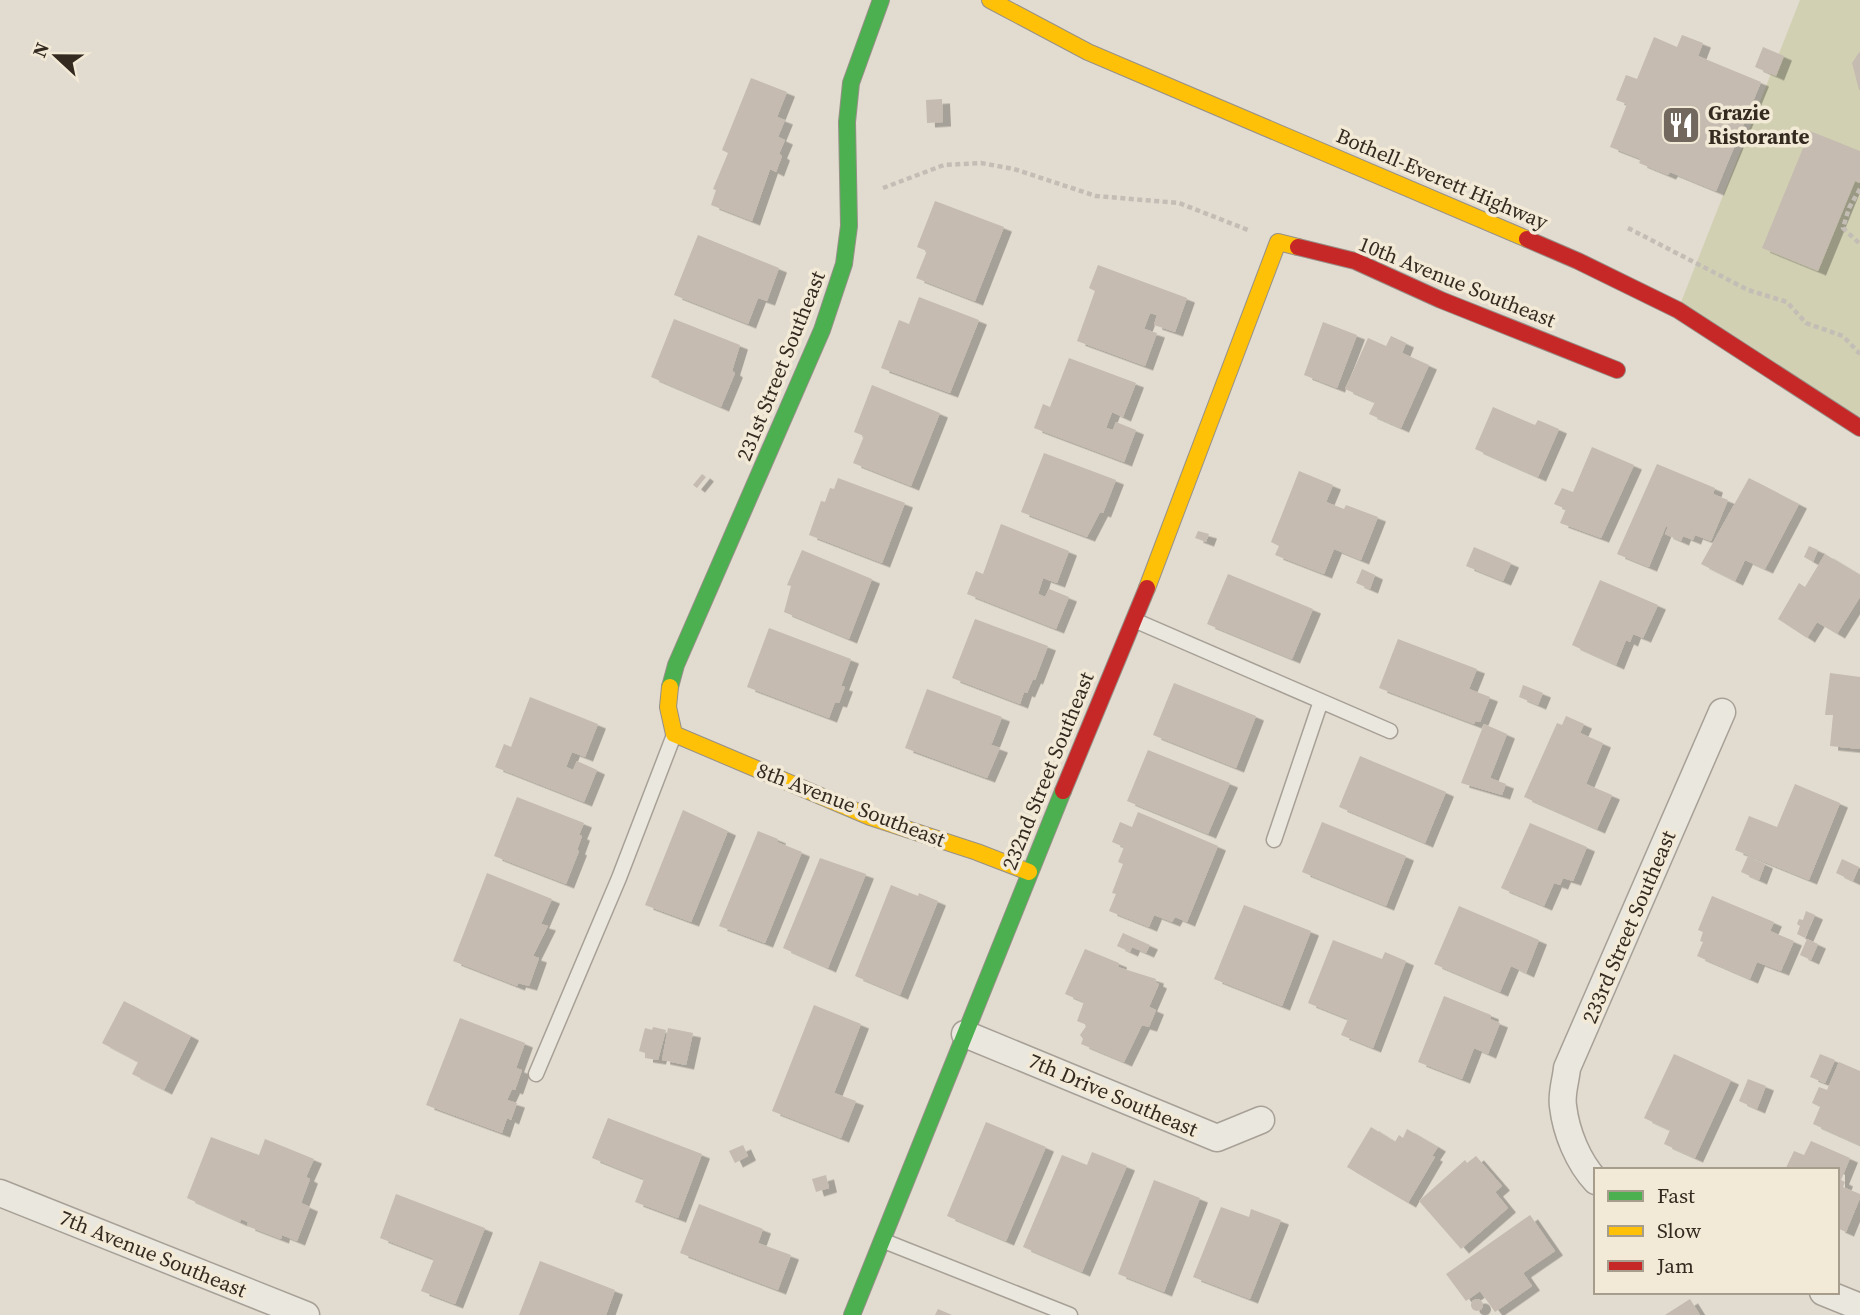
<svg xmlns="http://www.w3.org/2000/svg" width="1860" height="1315" font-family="'Source Serif 4',serif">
<defs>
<filter id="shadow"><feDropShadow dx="8" dy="4.5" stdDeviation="0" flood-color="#0004"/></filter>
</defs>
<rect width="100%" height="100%" fill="#e2dbcf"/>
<path fill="#d1d0b3" d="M1800,0H1860V429L1678,310Z"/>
<path fill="#c5bbb0" filter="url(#shadow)" d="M1682,35L1703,43L1698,56L1761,82L1716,191L1670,172L1668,175L1639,163L1641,159L1610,147L1627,104L1616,100L1626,75L1637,79L1654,37L1677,47Z
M1763,47L1784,56L1776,76L1755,67Z
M1860,51V90H1859L1852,63Z
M751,78L787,92L777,117L785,120L778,137L785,140L779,154L782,156L776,172L770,169L752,221L711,205L716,190L713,189L728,153L722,150Z
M942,99L943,122L927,123L926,100Z
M1810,131L1860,151V183L1855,181L1818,271L1762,248Z
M935,201L1004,227L975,301L916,278L927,251L917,247Z
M698,235L779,268L767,301L758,298L748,324L674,295Z
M1098,265L1187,298L1175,332L1154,325L1157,315L1150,313L1144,329L1157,333L1145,366L1077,341L1095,291L1089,288Z
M919,297L979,320L950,393L881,368L899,320L909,324Z
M674,319L740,345L732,371L735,373L721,407L651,377Z
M1323,322L1357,335L1337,388L1304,375Z
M1391,336L1406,343L1402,353L1429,365L1401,428L1369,414L1375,402L1345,389L1368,338L1386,346Z
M1069,358L1136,383L1123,417L1112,412L1106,428L1113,430L1116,422L1136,430L1124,462L1034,428L1043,404L1050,407Z
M872,385L940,413L911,486L853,463L864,436L854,432Z
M1493,407L1535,425L1538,420L1559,429L1538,477L1475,449Z
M1592,447L1634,465L1601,538L1560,523L1566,509L1554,504L1562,488L1573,492Z
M1044,453L1116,480L1103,513L1100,512L1087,537L1021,512Z
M1657,464L1715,488L1713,494L1728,500L1711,541L1695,535L1693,540L1683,536L1681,541L1665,534L1668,527L1666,526L1649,567L1617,554Z
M1299,471L1333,485L1326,502L1344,509L1346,505L1378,517L1361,560L1334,549L1324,574L1275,555L1279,546L1271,542Z
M702,474L706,477L697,488L693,485Z
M838,478L905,503L882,563L809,535L821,501L825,502L830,488L834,489Z
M1749,478L1799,504L1765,569L1745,560L1735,581L1701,564Z
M1001,524L1069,551L1057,583L1043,578L1038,594L1045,597L1049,589L1069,597L1056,629L967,594L976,571L983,574Z
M1198,531L1209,534L1206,542L1195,538Z
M1809,546L1818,550L1813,562L1804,557Z
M1474,547L1511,563L1503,581L1466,566Z
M802,550L872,579L849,639L784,612L791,586L787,585Z
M1825,554L1860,575V597L1837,634L1817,622L1807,638L1778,619L1799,583L1805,587Z
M1362,569L1375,575L1370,589L1356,583Z
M1228,574L1313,609L1292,659L1207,624Z
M1600,580L1658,605L1643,638L1633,634L1630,642L1626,640L1616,665L1572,645Z
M975,619L1048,646L1035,680L1033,679L1027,693L1024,692L1020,704L952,678Z
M769,628L851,659L841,686L845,687L839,703L835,702L829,718L747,687Z
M1398,639L1477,669L1469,689L1490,697L1480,722L1475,721L1474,724L1379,688Z
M1830,673L1860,677V749L1830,746L1833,715H1825Z
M1174,683L1256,716L1236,768L1153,735Z
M1523,685L1543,693L1538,705L1519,697Z
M927,689L1002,717L992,743L989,744L1000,748L987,778L905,748Z
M530,697L598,724L585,757L572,752L566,767L573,770L577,761L597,770L584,802L495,767L504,744L511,747Z
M1566,716L1584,724L1580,733L1603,743L1586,784L1612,795L1597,829L1524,797L1557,723L1562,725Z
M1484,724L1507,734L1490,778L1506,784L1502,795L1461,783Z
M1148,750L1230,783L1208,834L1127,801Z
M1360,756L1446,792L1425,843L1339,807Z
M1795,784L1840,803L1809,880L1735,850L1749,816L1777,827Z
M517,797L584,823L579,835L582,836L577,850L579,851L566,884L494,856Z
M683,810L728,831L691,922L645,905Z
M1138,812L1218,846L1187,922L1175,917L1172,922L1154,915L1149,927L1109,911L1116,894L1112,893L1123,864L1118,862L1124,847L1112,842L1120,822L1132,827Z
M1322,822L1406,856L1386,906L1302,872Z
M1530,823L1587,847L1573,881L1563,878L1560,885L1554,883L1544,906L1501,888Z
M758,831L778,839L777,842L802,852L765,943L719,926Z
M1748,856L1765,864L1759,880L1741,872Z
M820,858L866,874L828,968L783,948Z
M1842,859L1859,867L1853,881L1836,873Z
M487,873L552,899L541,924L548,926L533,956L539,958L529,986L518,983L517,986L453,961Z
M891,885L918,896L919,893L938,901L900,995L855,976Z
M1712,896L1774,922L1770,931L1794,941L1781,971L1757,962L1750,979L1697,956L1703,942L1700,941L1703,932L1698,930Z
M1244,905L1311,931L1282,1006L1214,979Z
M1459,906L1539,940L1526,973L1511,966L1500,992L1434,964Z
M1806,911L1815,915L1805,938L1797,934L1800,926L1797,924L1799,919L1803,920Z
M1123,933L1150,945L1146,953L1132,947L1130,952L1117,946Z
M1807,939L1818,944L1811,960L1800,955Z
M1333,940L1382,959L1385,952L1406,961L1373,1048L1341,1035L1348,1019L1308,1003Z
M1085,949L1119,963L1118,967L1156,979L1155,982L1159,984L1149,1007L1156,1010L1149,1027L1142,1025L1124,1062L1081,1044L1083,1039L1080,1035L1087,1025L1077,1021L1084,1002L1065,994Z
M1444,996L1491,1015L1490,1019L1500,1023L1488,1054L1474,1048L1462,1079L1418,1062Z
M124,1001L191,1036L164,1090L132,1074L138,1062L102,1043Z
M814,1005L861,1024L834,1093L856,1101L841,1138L772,1111Z
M460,1018L525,1043L516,1068L522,1070L515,1090L512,1089L507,1100L517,1103L511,1120L507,1118L502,1133L426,1105Z
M653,1027L666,1030L658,1060L645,1058V1053L639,1051L645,1028L652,1030Z
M668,1028L693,1033L686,1065L662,1060Z
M1674,1054L1731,1080L1695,1158L1664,1144L1670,1130L1644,1118Z
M1820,1054L1835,1060L1825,1083L1810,1077Z
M1839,1062L1860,1071V1145L1813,1124L1820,1107L1812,1103L1819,1087L1827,1090Z
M1748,1079L1766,1086L1757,1109L1739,1101Z
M608,1118L702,1154L678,1218L635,1202L644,1179L592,1158Z
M986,1122L1046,1147L1006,1241L947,1216Z
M1371,1127L1395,1142L1399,1135L1403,1138L1407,1129L1438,1147L1432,1156L1435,1157L1408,1203L1347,1167Z
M211,1137L259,1155L265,1139L314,1159L306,1177L310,1179L301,1203L310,1207L297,1241L282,1235L281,1239L247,1226L248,1222L241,1219L240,1222L187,1198Z
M1811,1141L1850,1158L1841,1180L1845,1182L1843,1187L1860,1194V1198L1846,1232L1837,1228V1170H1785L1794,1151L1804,1155Z
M743,1145L748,1156L735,1163L729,1151Z
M1092,1152L1127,1166L1082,1272L1023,1247L1062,1155L1087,1165Z
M1476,1156L1502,1186L1495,1192L1508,1208L1461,1249L1419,1201L1465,1160L1467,1163Z
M826,1175L829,1188L816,1192L812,1179Z
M1154,1180L1200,1198L1164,1292L1118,1274Z
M396,1194L485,1228L455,1304L421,1291L434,1259L380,1238Z
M699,1204L763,1229L758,1243L791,1255L778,1290L680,1253Z
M1221,1207L1249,1217L1251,1209L1281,1220L1250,1299L1193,1277Z
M1530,1215L1555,1251L1523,1273L1532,1286L1495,1312L1480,1291L1466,1301L1446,1274Z
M540,1261L615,1290L606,1315H519Z
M1690,1299L1700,1315H1665Z
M1471 1305a6 6 0 1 1 12 0a6 6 0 1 1-12 0Z
M938,1309L952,1315H935Z"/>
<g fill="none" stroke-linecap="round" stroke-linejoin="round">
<g stroke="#a7a097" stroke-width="17">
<path id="lane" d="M1134,620L1390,731
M1274,840L1321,701
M536,1074L619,878L674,735
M884,1241L1070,1315"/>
</g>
<g stroke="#a7a097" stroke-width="29">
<path id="street" d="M965,1034L1217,1138L1261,1120
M1596,1181C1578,1162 1566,1132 1563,1106C1561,1094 1566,1080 1567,1068L1722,712
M0,1193L306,1315
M1823,1292L1860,1307"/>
</g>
<g stroke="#979088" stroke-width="18">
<path id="fast" d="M670,687L676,665L822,330L844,264L849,226L847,122L851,83L881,0
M852,1315L1063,791"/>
</g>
<g stroke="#979088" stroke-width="18">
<path id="slow" d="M990,0L1088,52L1527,239
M1147,588L1278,242L1298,247
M670,687L668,707L674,734L870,817L977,852L1029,872"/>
</g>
<g stroke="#979088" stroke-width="18">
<path id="jam" d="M1527,239L1578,261L1678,310L1860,428
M1298,247L1355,261L1441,300L1617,370
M1063,791L1147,588"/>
</g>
<path stroke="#c3bdb6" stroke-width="4.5" stroke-dasharray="5 3.5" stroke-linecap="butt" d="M883,188L944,165L981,163L1014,169L1096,196L1179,203L1248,230
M1860,189L1849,208L1843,228L1860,244
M1628,228L1748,290L1787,302L1806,323L1843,336L1860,354"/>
<use href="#lane" stroke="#eae7df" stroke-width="14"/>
<use href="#street" stroke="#eae7df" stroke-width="26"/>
<use href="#fast" stroke="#4caf50" stroke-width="16"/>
<use href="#slow" stroke="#ffc107" stroke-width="16"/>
<use href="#jam" stroke="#c62828" stroke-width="16"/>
</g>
<defs>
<g id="restaurant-square" transform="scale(2.0125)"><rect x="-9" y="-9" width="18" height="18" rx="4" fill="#72685d" stroke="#f2e9d6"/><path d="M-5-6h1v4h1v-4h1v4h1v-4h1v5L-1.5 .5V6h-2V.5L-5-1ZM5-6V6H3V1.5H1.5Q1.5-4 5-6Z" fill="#fff"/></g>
</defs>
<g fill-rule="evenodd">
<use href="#restaurant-square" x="1681" y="125"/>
</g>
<g text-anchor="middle" stroke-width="7" stroke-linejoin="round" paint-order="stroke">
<g font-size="21" font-weight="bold" fill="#352a20" stroke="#f2e9d6" text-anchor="start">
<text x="1708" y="120">Grazie<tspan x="1708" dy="24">Ristorante</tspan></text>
</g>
<g font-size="21" fill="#352a20" stroke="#f2e9d6">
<text transform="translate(1442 179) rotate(23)" y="7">Bothell-Everett Highway</text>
<text transform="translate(1457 282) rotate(22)" y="7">10th Avenue Southeast</text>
<text transform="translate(781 366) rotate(-68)" y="7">231st Street Southeast</text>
<text transform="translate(1048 771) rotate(-68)" y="7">232nd Street Southeast</text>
<text transform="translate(851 805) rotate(21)" y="7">8th Avenue Southeast</text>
<text transform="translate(1629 927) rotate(-67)" y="7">233rd Street Southeast</text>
<text transform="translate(1113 1095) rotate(23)" y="7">7th Drive Southeast</text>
<text transform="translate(153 1254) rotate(22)" y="7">7th Avenue Southeast</text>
</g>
</g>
<rect x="1594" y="1168" width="245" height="126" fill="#f2e9d6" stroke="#a69d8d" stroke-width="2"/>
<rect x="1608" y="1191" width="35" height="10" fill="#4caf50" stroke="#a69d8d" stroke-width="2"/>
<text x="1657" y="1203" font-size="21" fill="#352a20">Fast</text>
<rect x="1608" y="1226" width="35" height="10" fill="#ffc107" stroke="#a69d8d" stroke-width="2"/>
<text x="1657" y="1238" font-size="21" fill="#352a20">Slow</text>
<rect x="1608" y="1261" width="35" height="10" fill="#c62828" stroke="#a69d8d" stroke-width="2"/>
<text x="1657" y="1273" font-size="21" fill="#352a20">Jam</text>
<g transform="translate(56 56) rotate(292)" stroke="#f2e9d6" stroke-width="5" paint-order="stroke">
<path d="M0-5L12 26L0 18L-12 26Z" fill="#352a20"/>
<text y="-10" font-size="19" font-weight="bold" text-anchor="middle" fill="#352a20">N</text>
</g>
</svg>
